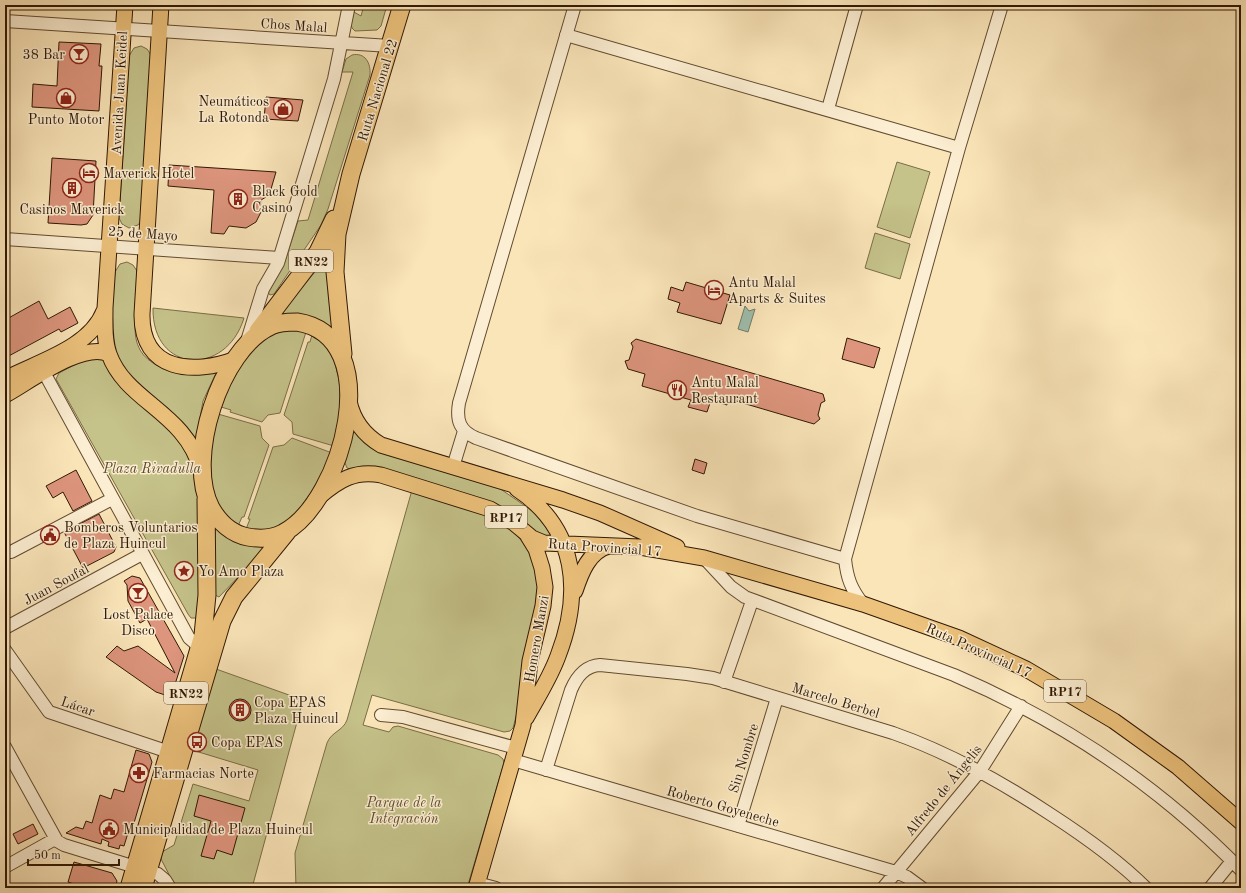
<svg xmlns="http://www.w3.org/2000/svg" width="1246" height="893" font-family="'Old Standard TT',serif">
<rect width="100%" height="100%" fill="#fae5b9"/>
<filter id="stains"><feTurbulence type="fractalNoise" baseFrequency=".005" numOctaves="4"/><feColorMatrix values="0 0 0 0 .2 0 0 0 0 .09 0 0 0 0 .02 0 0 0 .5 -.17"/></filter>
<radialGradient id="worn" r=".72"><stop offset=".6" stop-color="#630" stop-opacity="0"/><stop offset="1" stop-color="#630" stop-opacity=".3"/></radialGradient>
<path fill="#c5c28a" stroke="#7a6d46" d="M364,5H387L381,26L377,30L355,31L352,28L351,24L354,12L361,16Z
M141,46L147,49L151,55L141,221L138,225L129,228L122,224L119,218L129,56L134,48Z
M352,55C365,52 371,63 370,75L328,209L321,225L274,294L270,295L268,292L285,261L298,221L308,220L353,72H342L346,59Z
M897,162L930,172L910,238L877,227Z
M875,233L910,244L900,279L865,268Z
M324,261L328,262L333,328L306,317L277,318Z
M127,262L133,265L137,271C138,290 135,310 135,330C136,373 184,374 216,373L203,401L196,440C175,413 120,379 113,346C109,322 113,296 115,272L120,264Z
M153,308L244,318C226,377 152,374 153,308Z
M307,329L280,413L268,415L262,422L230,412L231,410L221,407L232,379L250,350L277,330Z
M313,331L332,351L340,384V409L334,446L293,434L292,422L284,415L308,342H310Z
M97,353C126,383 171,420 190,455C197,467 198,491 199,504V613L197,618H191L188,614L56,379L59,373Z
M218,414L260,426L262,438L269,445L244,517H242L238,526C233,523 225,518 222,513C204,485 211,444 218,414Z
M355,432L499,488L534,512L555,539H551L527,528L347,468L345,463L352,434Z
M292,438L332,453C321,478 296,527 265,531C259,532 252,530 246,529L250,519H248L273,447L284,445Z
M412,490L474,508L508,526L529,549L539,582L521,698L513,728L510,731L504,732L372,695L363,725L389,732L393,727L398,726L498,755L503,759L504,763L467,888H296L295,853L327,743C331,732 343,731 347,720Z
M215,529L270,544L219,597L215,595Z
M216,669L303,700L252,888H176L161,859L162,852L174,845L193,784L249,801L258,770L192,750Z"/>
<path fill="#9ebfae" stroke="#727c6a" d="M745,306L749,311L755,309L748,332L738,329Z"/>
<path fill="#dd957d" stroke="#301803" d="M59,42L101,44L99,66H102L99,111L32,107L33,84L57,86Z
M266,97L303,100L298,121L264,119Z
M52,158L96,161L93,215L87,224L81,225L48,223Z
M169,165L276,172L271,189L265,193L266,197L261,200V212L256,222L246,228L229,226L224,234L211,233L214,190L168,186Z
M686,282L730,295L721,324L677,312L680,303L668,299L671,287L683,291Z
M39,301L48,319L70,307L78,323L61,332L59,329L5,358V320Z
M847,338L880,348L874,368L842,359Z
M636,339L823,394L825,401L821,403L818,415L820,419L814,424L729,399L727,405L711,400L707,412L688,407L691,400L642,386L645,374L628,369L625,361L629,360L633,347L631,343Z
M695,459L707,463L704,474L692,470Z
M76,470L92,501L73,511L63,492L53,498L46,486Z
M99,514L116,547L114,552L83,568L64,532Z
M132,576L140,578L184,656L171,697L156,692L106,657L117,646L124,651L138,646L175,673L147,619L140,623L128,601L127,585L124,581Z
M229 710a11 11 0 1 1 22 0a11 11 0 1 1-22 0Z
M136,750L149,754L152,762L134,823H131L124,846L120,845L119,849L108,846L109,842L102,839L101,844L66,833L76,827L83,829L86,821L92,823L100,795L111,799L114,789L124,792Z
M199,795L245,808L232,855L217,850L214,859L201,856L211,821L194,816Z
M33,824L38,834L18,844L13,834Z
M74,862L112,873L117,881L115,888H86L68,882Z"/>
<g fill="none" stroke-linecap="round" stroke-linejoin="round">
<g stroke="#624b30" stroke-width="14">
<path id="minor" d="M575,5L459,403C456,421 460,431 476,438L697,516L845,559
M5,21L390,46
M566,35L959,148
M828,109L857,5
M5,239L279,258
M247,341L263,289L278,263L334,79L349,5
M40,365L189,638L196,644L206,648
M453,467L464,431
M11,552L112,499
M704,558L731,587L745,597L954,675C1062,721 1159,786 1241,870
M863,604C851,589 847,578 845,559L959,148L1002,5
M5,628L142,554
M5,650L49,712L169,752
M724,682L752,601
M381,715L403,717L516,748
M5,747L57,841L64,845L158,874L165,880L170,888
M513,760L896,872L907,877L922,888
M546,770L571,690C577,676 585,666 600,665L687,674L713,678L893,733C950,753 1000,781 1050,814C1084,836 1117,859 1146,888
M738,826L777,698
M5,867L55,839
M477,883L496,888
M883,888L980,771L1021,706
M1210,888L1232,861"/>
</g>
<g stroke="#301803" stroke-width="17">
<path id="major" d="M125,5L105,308C105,324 104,340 109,354C126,402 186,412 201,470
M161,5L142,314C141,372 194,375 236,359
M5,379C37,362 90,348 104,311
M5,395C29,382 83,341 109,354
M349,401C353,420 364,435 381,445L563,500L600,513L677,547
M517,489C578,529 582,594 558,656C550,678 537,698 526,718
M320,496C339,480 355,470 381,475L490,509L514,523L532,538L544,543L640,547L704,558L863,604L959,638L1026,669L1114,721L1178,767L1241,822
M575,591C581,573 589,551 609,546
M476,888L523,725L530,661L543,606L545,587L542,568L536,549L528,536"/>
</g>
<g stroke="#301803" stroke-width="19">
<path id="highway" d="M297,322C388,336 343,502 283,533C272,539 260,539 248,537C232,534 219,522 211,508C185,459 220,349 271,326C279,322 289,322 297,322Z
M258,331L318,252L334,219
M343,354L335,272L337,234L351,174L402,5
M129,888L203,635L207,595L206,499
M143,888L222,621L234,597L287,532"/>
</g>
<use href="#minor" stroke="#fceed2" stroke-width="12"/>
<use href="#major" stroke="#edc27c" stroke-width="15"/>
<use href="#highway" stroke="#edc27c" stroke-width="17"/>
</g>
<defs>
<g id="bar-ring" transform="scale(1)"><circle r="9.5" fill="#fceed2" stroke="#8f2418" stroke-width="1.5"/><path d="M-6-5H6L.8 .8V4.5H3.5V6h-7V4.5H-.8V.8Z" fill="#8f2418"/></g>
<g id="shop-ring" transform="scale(1)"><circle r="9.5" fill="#fceed2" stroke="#8f2418" stroke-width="1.5"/><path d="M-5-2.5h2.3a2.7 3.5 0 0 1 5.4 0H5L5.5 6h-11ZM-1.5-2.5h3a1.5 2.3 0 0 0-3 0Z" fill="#8f2418"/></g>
<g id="hotel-ring" transform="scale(1)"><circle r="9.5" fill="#fceed2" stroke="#8f2418" stroke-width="1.5"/><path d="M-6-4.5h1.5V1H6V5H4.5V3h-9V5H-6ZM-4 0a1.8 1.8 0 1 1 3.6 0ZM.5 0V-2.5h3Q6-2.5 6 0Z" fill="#8f2418"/></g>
<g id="building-ring" transform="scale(1)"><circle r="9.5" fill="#fceed2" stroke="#8f2418" stroke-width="1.5"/><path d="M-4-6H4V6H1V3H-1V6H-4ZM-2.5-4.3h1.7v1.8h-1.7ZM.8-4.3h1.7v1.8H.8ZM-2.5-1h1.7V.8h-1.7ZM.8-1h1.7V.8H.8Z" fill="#8f2418"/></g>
<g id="restaurant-ring" transform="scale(1)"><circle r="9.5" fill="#fceed2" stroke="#8f2418" stroke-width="1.5"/><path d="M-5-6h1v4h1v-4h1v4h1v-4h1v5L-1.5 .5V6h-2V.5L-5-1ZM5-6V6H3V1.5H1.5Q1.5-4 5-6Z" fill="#8f2418"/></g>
<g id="civic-ring" transform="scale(1)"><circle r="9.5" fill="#fceed2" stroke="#8f2418" stroke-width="1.5"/><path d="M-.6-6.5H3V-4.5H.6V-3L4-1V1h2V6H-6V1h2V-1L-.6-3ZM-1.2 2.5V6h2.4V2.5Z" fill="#8f2418"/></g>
<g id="sight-ring" transform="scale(1)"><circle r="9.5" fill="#fceed2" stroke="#8f2418" stroke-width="1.5"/><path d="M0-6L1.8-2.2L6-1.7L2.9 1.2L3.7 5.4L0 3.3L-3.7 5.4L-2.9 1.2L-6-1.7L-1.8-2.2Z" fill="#8f2418"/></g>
<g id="bus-ring" transform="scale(1)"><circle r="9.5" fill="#fceed2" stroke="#8f2418" stroke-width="1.5"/><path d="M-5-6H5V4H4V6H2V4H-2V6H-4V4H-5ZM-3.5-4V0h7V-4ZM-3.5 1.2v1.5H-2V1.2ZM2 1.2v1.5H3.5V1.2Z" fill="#8f2418"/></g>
<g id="pharmacy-ring" transform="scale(1)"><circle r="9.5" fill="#fceed2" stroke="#8f2418" stroke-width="1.5"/><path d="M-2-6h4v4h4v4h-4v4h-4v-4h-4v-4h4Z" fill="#8f2418"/></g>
</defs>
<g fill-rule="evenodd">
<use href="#bar-ring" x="79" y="54"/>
<use href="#shop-ring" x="66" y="98"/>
<use href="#shop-ring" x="283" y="109"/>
<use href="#hotel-ring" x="89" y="173"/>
<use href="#building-ring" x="72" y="188"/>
<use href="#building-ring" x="238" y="199"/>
<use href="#hotel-ring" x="714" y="290"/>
<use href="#restaurant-ring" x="677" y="390"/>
<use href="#civic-ring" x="50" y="535"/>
<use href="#sight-ring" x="184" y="571"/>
<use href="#bar-ring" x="138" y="593"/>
<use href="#building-ring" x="240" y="710"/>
<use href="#bus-ring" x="197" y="742"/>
<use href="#pharmacy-ring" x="139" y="773"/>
<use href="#civic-ring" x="109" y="829"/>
</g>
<g text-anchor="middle" stroke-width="3" stroke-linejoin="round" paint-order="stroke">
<g fill="#fceed2" stroke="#6d5841" stroke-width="1">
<rect x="289" y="250" width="44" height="22" rx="3"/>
<rect x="485" y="506" width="42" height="22" rx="3"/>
<rect x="1044" y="680" width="42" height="22" rx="3"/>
<rect x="164" y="682" width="44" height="22" rx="3"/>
</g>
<g font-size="13" font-weight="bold" fill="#301803">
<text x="311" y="266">RN22</text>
<text x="506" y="522">RP17</text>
<text x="1065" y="696">RP17</text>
<text x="186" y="698">RN22</text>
</g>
<g font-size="14" fill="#301803" stroke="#fceed2">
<text transform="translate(294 25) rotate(4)" y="5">Chos Malal</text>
<text transform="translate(377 90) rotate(-73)" y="5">Ruta Nacional 22</text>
<text transform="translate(119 93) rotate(-87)" y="5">Avenida Juan Keidel</text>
<text transform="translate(143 233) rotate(4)" y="5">25 de Mayo</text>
<text transform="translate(605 547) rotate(4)" y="5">Ruta Provincial 17</text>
<text transform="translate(56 584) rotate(-28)" y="5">Juan Soufal</text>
<text transform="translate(536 639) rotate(-80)" y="5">Homero Manzi</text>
<text transform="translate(979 650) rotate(24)" y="5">Ruta Provincial 17</text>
<text transform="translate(836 700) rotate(17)" y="5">Marcelo Berbel</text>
<text transform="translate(78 706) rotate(19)" y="5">Lácar</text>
<text transform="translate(743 758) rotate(-73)" y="5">Sin Nombre</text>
<text transform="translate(943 790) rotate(-51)" y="5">Alfredo de Ángelis</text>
<text transform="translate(723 806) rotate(16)" y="5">Roberto Goyeneche</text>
</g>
<g font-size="14" fill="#301803" stroke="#fceed2" text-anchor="start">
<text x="65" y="59" text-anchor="end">38 Bar</text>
<text x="269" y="106" text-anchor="end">Neumáticos<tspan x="269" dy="16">La Rotonda</tspan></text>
<text x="66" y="124" text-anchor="middle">Punto Motor</text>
<text x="103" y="178">Maverick Hotel</text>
<text x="252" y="196">Black Gold<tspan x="252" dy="16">Casino</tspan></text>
<text x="72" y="214" text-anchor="middle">Casinos Maverick</text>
<text x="728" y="287">Antu Malal<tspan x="728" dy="16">Aparts &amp; Suites</tspan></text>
<text x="691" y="387">Antu Malal<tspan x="691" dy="16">Restaurant</tspan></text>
<text x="64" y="532">Bomberos Voluntarios<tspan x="64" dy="16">de Plaza Huincul</tspan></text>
<text x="198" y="576">Yo Amo Plaza</text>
<text x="138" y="619" text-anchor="middle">Lost Palace<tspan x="138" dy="16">Disco</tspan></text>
<text x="254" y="707">Copa EPAS<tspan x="254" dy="16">Plaza Huincul</tspan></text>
<text x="211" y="747">Copa EPAS</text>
<text x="153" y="778">Farmacias Norte</text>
<text x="123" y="834">Municipalidad de Plaza Huincul</text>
</g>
<g font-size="14" font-style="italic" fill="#5d4b2c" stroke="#fceed2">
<text x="152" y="473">Plaza Rivadulla</text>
<text x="404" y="807">Parque de la<tspan x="404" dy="16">Integración</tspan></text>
</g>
</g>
<rect width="1246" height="893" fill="none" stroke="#fae5b9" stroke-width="20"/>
<rect x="6" y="6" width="1234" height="881" fill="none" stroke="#301803" stroke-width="2"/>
<rect x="10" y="10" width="1226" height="873" fill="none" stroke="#301803"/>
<path d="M28 859v6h91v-6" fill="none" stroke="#301803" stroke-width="2"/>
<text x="34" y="859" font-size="12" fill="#301803" stroke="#fceed2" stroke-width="3" paint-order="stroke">50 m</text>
<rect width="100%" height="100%" filter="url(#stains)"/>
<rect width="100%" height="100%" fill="url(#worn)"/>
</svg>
